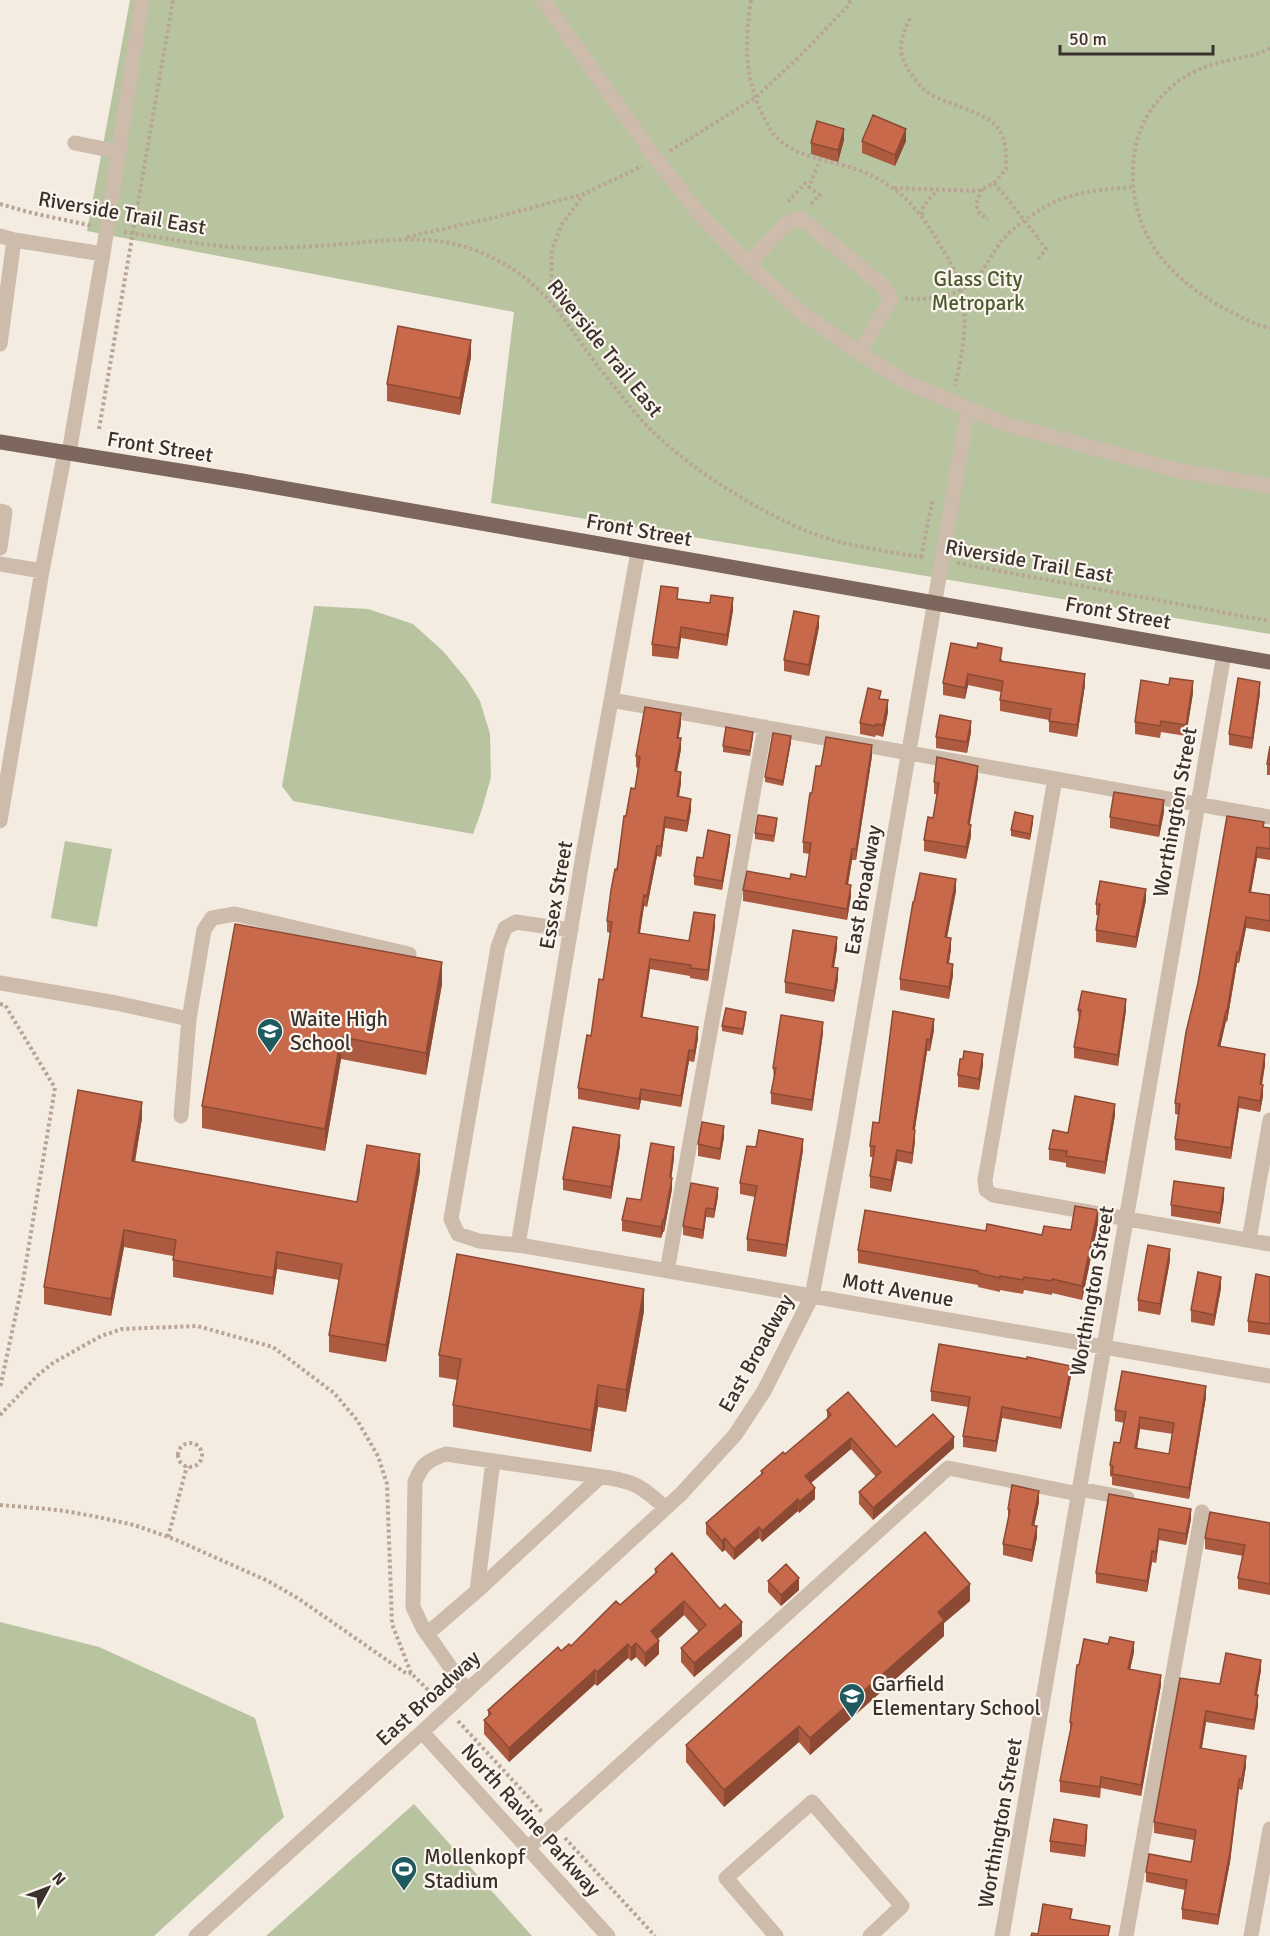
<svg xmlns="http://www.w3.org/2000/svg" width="1270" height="1936" font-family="Signika,sans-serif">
<rect width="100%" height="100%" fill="#f4ebe1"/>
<path fill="#b8c4a0" d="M130,0H1270V634L491,503L514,312L87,231Z
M314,606L368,609L413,624L443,651L467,680L480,701L490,734L491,777L482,809L473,834L293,801L282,786Z
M65,841L112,849L97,927L51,918Z
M0,1622L99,1647L255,1718L284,1817L154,1936H0Z
M414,1804L532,1936H266Z"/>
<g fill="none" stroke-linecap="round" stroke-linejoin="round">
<path stroke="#b9a596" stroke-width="4" stroke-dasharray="3 3" stroke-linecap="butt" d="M751,0C745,41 744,73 761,112C766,121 770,131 778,139C800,159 831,160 858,170C899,185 919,209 940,245C949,259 957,274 961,291C969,322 962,355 955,386
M1270,48C1258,55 1245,57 1231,60C1206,65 1185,73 1167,91C1145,112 1134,138 1133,168C1131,233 1166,275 1220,306C1236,315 1252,324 1270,328
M670,151L755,98L801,55L846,8L851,0
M994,183L1006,197
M894,188L978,191L994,183L1006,169C1006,155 1007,140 998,128C983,110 946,105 927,92C920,87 914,78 909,71C896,51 901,38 910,18
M982,189L977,202V211L988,220
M788,202L805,183L809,187
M0,204L32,213L93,226
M811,204L820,195L809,187L820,159
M922,215L923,206L938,190
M124,232C164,238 206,246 247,248C274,249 303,247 330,245C391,241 436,230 493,258C555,289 568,331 609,380C623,397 636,415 651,430C692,471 779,526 836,541C865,548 896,553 926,558
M407,237L496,217L584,194
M1038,259L1046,249L1038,238
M905,298C929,301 962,296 978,277C985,267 991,256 998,246C1008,231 1028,217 1043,208C1069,192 1104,189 1133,187
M562,311L551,284L552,249L562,224L584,194L642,166
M99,429L173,0
M921,557L933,499
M957,563L1270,621
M0,1004L5,1005L55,1088L23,1281L0,1388
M0,1415L38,1375L53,1363L101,1336L122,1329L197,1326L273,1347L334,1393L357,1420L378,1456L387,1484L392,1624L411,1673L436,1698
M178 1455a12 12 0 1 1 24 0a12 12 0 1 1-24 0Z
M0,1505L58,1510L93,1516L134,1525L174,1539L268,1581L299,1599L407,1674L411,1673
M168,1537L187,1466
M458,1721L542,1812
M565,1838L655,1936"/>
<path stroke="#cdbbac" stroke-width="15" d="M543,0L656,159L699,214L748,264L801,312L859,353L906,382L1005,424L1180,471L1270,486
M75,143L119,152
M0,236L14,240L103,254
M748,264L787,223L801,218L881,284L890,296V301L859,353
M0,344L14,240
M69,453L103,254L142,0
M0,511L5,512L0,548
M0,564L42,571
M611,700L1270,817
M1055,779L985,1180L986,1190L993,1195L1270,1244
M0,821L42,571L65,452
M571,930L516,922L505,928L498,947L451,1219L458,1234L479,1241L525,1246L1270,1376
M0,983L116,1003L189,1019L204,930L212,918L235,914L409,954
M181,1116L189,1019
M1249,1240L1270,1120
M518,1245L583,855L638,552
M667,1271L765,727
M1079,1489L1127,1498
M477,1591L600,1477
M427,1634L477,1591L493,1461
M467,1691L423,1628L413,1607L415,1482C422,1464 428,1460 446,1454L610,1478C639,1483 643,1489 666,1508
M422,1732L608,1936
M528,1848L948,1468L1079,1494
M196,1936L422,1732L681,1494L735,1435L764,1391L812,1296L842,1139L968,409
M776,1936L726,1878L812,1802L902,1906L870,1936
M1002,1936L1224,654
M1126,1936L1202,1512
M1251,1936L1270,1829"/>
<path stroke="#7d675c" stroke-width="15" d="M0,442L242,481L1270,662"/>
<path stroke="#b9a596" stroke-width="4" stroke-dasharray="3 3" stroke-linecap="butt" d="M1006,197L1038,238"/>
</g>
<path fill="#ac5a40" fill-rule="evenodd" d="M844,140L838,162L811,154V143Z
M862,141H906L895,166L862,153Z
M471,357L460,415L387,401V384Z
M678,599L710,603L733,610L727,646L681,638L678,659L652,656V644Z
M819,627L809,676L784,671V660Z
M1002,659V661L1085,685L1077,737L1049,732V720L1000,711V700L1001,692L968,685L965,699L943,695V683Z
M1193,693L1186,736L1161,732L1160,738L1135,734V722Z
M1260,693L1252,749L1229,745V734Z
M881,699L888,712L883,737L876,735L875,737L860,734V723Z
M681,724L678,738L681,749L677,771L681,783L679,797L691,810L687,832L665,828L661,857L657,856L647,907L644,906L640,933L689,941L715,926L708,981L690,978V976L650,969L642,1018L698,1038L694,1062L689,1061L681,1107L641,1100L639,1110L578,1099V1088L591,1036L603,980L610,933L607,932V921L626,816L635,789L638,768L636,767V756Z
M971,732L967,753L936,748V737Z
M753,737L750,756L723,752V746Z
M791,742L783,786L765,782V777Z
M1270,746V775H1267V764Z
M872,756L856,860H852L848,885L851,896L847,920L743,901V890L790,879L806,877L810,854L803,853V842L812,793L821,766Z
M978,777L969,824L971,836L966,859L924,851V840L933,818L937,794H934V782Z
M1164,812L1159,837L1110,828V817Z
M1033,822L1030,840L1011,836V830Z
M777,824L774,842L755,839V833Z
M1264,827L1270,828V860L1257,858L1251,892L1270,895V932L1246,928L1239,963H1237L1227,1022L1226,1021L1220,1046L1265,1065L1262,1085L1263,1096L1260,1112L1239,1108L1231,1159L1175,1150V1139L1179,1115L1175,1114V1103Z
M730,843L722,890L694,885V876Z
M956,891L947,937L951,949L949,963L953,975L949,999L900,990V979L914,902Z
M1146,900L1136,948L1096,942V930L1098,915H1096V904Z
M837,948L834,967L838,979L834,1002L785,993V982Z
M442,984L426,1075L341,1059L325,1151L202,1128V1106Z
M1078,1010H1126L1118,1066L1074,1058V1047L1079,1021Z
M893,1011L934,1030L930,1051H927L915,1129V1141L912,1164L897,1161L891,1192L870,1188V1176L873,1157H870V1146L879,1123Z
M746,1017L743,1035L722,1031V1026Z
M823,1033L812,1111L771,1104V1093L774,1079L773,1068Z
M983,1065L979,1090L958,1087V1075Z
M1115,1115L1105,1174L1066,1167V1163L1049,1160V1149L1068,1133Z
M142,1118L135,1162L357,1202L420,1171L386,1362L329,1352V1335L339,1280L277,1269L273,1295L173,1277V1256L124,1247L111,1316L44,1304V1287Z
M724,1137L720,1160L698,1156V1144Z
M620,1146L611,1199L563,1190V1179Z
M756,1147L803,1150L786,1257L747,1251V1239L755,1197L740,1194V1183Z
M674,1158L671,1178L672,1189L664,1232H663L661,1238L622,1231V1220L641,1200Z
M718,1196L714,1218L706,1217L703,1239L683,1235V1226Z
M1224,1199L1220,1224L1171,1216V1205Z
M1098,1224L1082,1300L1052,1293V1295L1024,1290L1023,1294L1000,1290V1292L978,1287V1285L858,1263V1250L986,1231L1042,1235L1071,1230Z
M1170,1260L1160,1315L1138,1311V1300Z
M1270,1277V1335L1248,1332V1321Z
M1221,1288L1214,1326L1191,1322V1310Z
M644,1311L626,1412L598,1407L591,1452L453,1427V1405L457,1380L439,1377V1355Z
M1071,1376L1061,1429L1002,1418L996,1452L963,1447V1436L968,1407L931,1401V1391Z
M1206,1397L1189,1499L1112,1485V1477L1110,1476V1465L1120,1443L1124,1423L1115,1421V1410ZM1140,1429L1173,1434L1169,1454L1137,1449Z
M827,1410L896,1447L954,1448L873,1520L859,1504V1492L876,1477L851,1449L811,1483L815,1499L799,1513L798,1511L762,1542L759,1538L734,1560L725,1550L722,1552L706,1534V1523L761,1474V1471L785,1454L827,1418Z
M1109,1494L1191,1519L1186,1545L1159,1540L1156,1563L1152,1562L1147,1592L1096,1583V1573Z
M1039,1502L1034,1526L1037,1537L1032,1562L1003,1555V1544L1008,1520V1509Z
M1270,1523V1595L1238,1589V1578L1243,1556L1205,1549V1538Z
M655,1569L742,1636L694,1677L681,1662V1648L699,1632L684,1615L658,1639L659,1654L645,1667L636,1657L631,1661L628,1658L597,1686L595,1684L509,1762L484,1734V1720L488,1717V1710L561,1651L571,1646L620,1605L655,1574Z
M768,1581L799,1590L781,1606L768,1592Z
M970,1601L944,1623V1636L810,1755L799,1742L724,1807L686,1762V1745Z
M1134,1652L1130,1669L1161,1685L1141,1796L1101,1788L1100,1798L1060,1792V1781L1070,1731V1722L1079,1665Z
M1261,1670L1257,1695L1258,1706L1254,1730L1206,1722L1202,1748L1246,1766L1242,1790L1239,1789L1230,1862L1218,1925L1182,1919V1909L1185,1890L1146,1882V1872L1191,1862L1194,1840L1154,1833V1822L1180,1678L1220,1684Z
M1087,1836L1085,1857L1050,1852V1841Z"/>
<path fill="#8c4a34" d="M844,129V140L838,162V150Z
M906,129V141L895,166V155Z
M471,340V357L460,415V398Z
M733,598V610L727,646V635Z
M819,616V627L809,676V665Z
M681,627V638L678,659V648Z
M968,674V685L965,699V688Z
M1085,674V685L1077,737V725Z
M1193,681V693L1186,736V725Z
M1260,682V693L1252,749V738Z
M888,700V712L883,737V725Z
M681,713V724L677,748V738Z
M971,721V732L967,753V742Z
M791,736V742L783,786V781Z
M681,738V749L675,782V771Z
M872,745V756L856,860V849Z
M978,766V777L968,835V824Z
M681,772V783L677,807V796Z
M691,799V810L687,832V821Z
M1164,800V812L1159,837V826Z
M1033,816V822L1030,840V834Z
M665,817V828L661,857V846Z
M971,825V836L966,859V847Z
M730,835V843L722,890V881Z
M657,846V856L647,907V896Z
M1257,847V858L1249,903V892Z
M852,849V860L846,895V884Z
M956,879V891L945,948V937Z
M851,885V896L847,920V909Z
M1146,889V900L1136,948V937Z
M644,895V906L638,944V933Z
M715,915V926L708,981V970Z
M1246,917V928L1239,963V952Z
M837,937V948L832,978V967Z
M951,938V949L947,974V963Z
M1237,952V963L1227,1022V1011Z
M650,959V969L641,1028V1017Z
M442,962V984L426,1075V1053Z
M953,964V975L949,999V987Z
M838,968V979L834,1002V991Z
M1126,999V1010L1118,1066V1055Z
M1226,1011V1021L1218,1057V1046Z
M934,1019V1030L930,1051V1040Z
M823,1022V1033L812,1111V1100Z
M698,1027V1038L694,1062V1051Z
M341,1037V1059L325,1151V1129Z
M927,1039V1051L913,1140V1129Z
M689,1050V1061L681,1107V1096Z
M983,1054V1065L979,1090V1079Z
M1265,1054V1065L1260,1095V1084Z
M1263,1085V1096L1260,1112V1101Z
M641,1089V1100L639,1110V1099Z
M1239,1097V1108L1231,1159V1148Z
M142,1102V1118L132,1178V1161Z
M1115,1104V1115L1105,1174V1162Z
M724,1126V1137L720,1160V1149Z
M915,1130V1141L912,1164V1153Z
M620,1135V1146L611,1199V1187Z
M803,1139V1150L786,1257V1245Z
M674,1147V1158L670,1189V1177Z
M897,1150V1161L891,1192V1180Z
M420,1154V1171L386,1362V1345Z
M672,1178V1189L664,1232V1221Z
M718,1188V1196L714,1218V1209Z
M1224,1188V1199L1220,1224V1213Z
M706,1208V1217L703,1239V1230Z
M1098,1210V1224L1082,1300V1286Z
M663,1220V1232L661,1238V1227Z
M124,1230V1247L111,1316V1299Z
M1170,1249V1260L1160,1315V1304Z
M277,1252V1269L273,1295V1278Z
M1221,1277V1288L1214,1326V1315Z
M644,1289V1311L626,1412V1390Z
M1071,1366V1376L1061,1429V1418Z
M598,1385V1407L591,1452V1430Z
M1206,1386V1397L1189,1499V1488Z
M1002,1407V1418L996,1452V1441Z
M1140,1417V1429L1135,1460V1448Z
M954,1437V1448L873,1520V1508Z
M851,1438V1449L805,1488V1476Z
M815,1488V1499L799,1513V1502Z
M1039,1491V1502L1032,1536V1525Z
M798,1499V1511L762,1542V1531Z
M1191,1509V1519L1186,1545V1534Z
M1037,1526V1537L1032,1562V1550Z
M759,1527V1538L734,1560V1549Z
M1159,1529V1540L1156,1563V1552Z
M725,1538V1550L722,1552V1541Z
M1152,1551V1562L1147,1592V1581Z
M799,1578V1590L781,1606V1595Z
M970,1584V1601L944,1623V1636L810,1755V1738L938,1612Z
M684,1601V1615L651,1645V1631Z
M742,1622V1636L694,1677V1663Z
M659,1641V1654L645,1667V1653Z
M1134,1642V1652L1128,1679V1669Z
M636,1643V1657L631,1661V1648Z
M628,1644V1658L597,1686V1672Z
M1261,1660V1670L1255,1705V1695Z
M595,1670V1684L509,1762V1748Z
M1161,1675V1685L1141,1796V1785Z
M1258,1695V1706L1254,1730V1720Z
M1206,1711V1722L1200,1758V1748Z
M799,1726V1742L724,1807V1790Z
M1246,1756V1766L1242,1790V1779Z
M1239,1779V1789L1230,1862L1218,1925V1915Z
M1087,1825V1836L1085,1857V1846Z"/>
<path fill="#c8694b" stroke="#8c4a34" stroke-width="1.5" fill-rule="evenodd" d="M873,115L906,129L895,155L862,141Z
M817,121L844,129L838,150L811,143Z
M398,326L471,340L460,398L387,384Z
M661,586L678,588L677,599L710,603L711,595L733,598L727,635L681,627L678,648L652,644Z
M794,611L819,616L809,665L784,660Z
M951,643L977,648L978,643L1002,648L1000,661L1085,674L1077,725L1049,721L1051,709L1000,700L1003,681L968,674L965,688L943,683Z
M1170,678L1193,681L1186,725L1161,721L1160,726L1135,722L1141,680L1169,685Z
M1238,678L1260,682L1252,738L1229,734Z
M868,688L881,691L879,699L888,700L883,725L876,724L875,726L860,723Z
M645,707L681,713L677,738H681L675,771L681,772L677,796L691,799L687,821L665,817L661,846H657L647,896L644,895L638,933L689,941L694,912L715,915L708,970L690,968L691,965L650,959L641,1017L698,1027L694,1051L689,1050L681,1096L641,1089L639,1099L578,1088L587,1035L591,1036L599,979L603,980L612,922L607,921L611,890L615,869L617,870L624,816H626L631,788L635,789L640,757L636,756Z
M940,715L971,721L967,742L936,737Z
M726,727L753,732L750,751L723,746Z
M773,733L791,736L783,781L765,777Z
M826,737L872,745L856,849H852L846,884L851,885L847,909L743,890L747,871L790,879L791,874L806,877L811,843L803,842L810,793H812L816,766H821Z
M1270,746V764H1267Z
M937,757L978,766L968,824L971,825L966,847L924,840L928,817L933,818L939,783L934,782Z
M1114,792L1164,800L1159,826L1110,817Z
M1015,812L1033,816L1030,834L1011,830Z
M758,815L777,818L774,836L755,833Z
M1227,816L1264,822L1263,827L1270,828V849L1257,847L1249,892L1270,895V921L1246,917L1239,952H1237L1227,1011H1226L1218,1046L1265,1054L1260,1084L1263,1085L1260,1101L1239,1097L1231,1148L1175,1139L1180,1104L1175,1103L1186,1032L1198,983Z
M708,830L730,835L722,881L694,876L697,857L703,858Z
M920,873L956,879L945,937L951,938L947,963L953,964L949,987L900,979L913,902H914Z
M1100,881L1146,889L1136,937L1096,930L1100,904H1096Z
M235,924L442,962L426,1053L341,1037L325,1129L202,1106Z
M793,930L837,937L832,967L838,968L834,991L785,982Z
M1082,991L1126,999L1118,1055L1074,1047L1081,1010H1078Z
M726,1008L746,1012L743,1029L722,1026Z
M893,1011L934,1019L930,1040L927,1039L913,1129L915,1130L912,1153L897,1150L891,1180L870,1176L875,1146H870L873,1122L879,1123Z
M781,1015L823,1022L812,1100L771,1093L776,1068H773Z
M964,1051L983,1054L979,1079L958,1075L960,1059H963Z
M78,1090L142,1102L132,1161L357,1202L367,1145L420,1154L386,1345L329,1335L342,1264L277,1252L273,1278L173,1260L176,1240L124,1230L111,1299L44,1287Z
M1075,1096L1115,1104L1105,1162L1066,1156L1067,1151L1049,1149L1053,1130L1068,1133Z
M702,1122L724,1126L720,1149L698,1144Z
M573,1127L620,1135L611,1187L563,1179Z
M759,1130L803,1139L786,1245L747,1239L757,1186L740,1183L747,1146L756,1147Z
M651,1143L674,1147L670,1177L672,1178L664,1221L663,1220L661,1227L622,1220L627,1198L641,1200Z
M1174,1181L1224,1188L1220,1213L1171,1205Z
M691,1183L718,1188L714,1209L706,1208L703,1230L683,1226Z
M1075,1206L1098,1210L1082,1286L1052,1279V1281L1024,1277L1023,1280L1000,1276V1278L978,1273V1271L858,1250L865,1210L986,1231L987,1224L1042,1235L1044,1226L1071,1230Z
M1148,1245L1170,1249L1160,1304L1138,1300Z
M457,1254L644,1289L626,1390L598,1385L591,1430L453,1405L461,1359L439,1355Z
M1198,1272L1221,1277L1214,1315L1191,1310Z
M1256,1274L1270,1277V1324L1248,1321Z
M939,1344L1027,1359V1357L1071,1366L1061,1418L1002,1407L996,1441L963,1436L970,1397L931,1391Z
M1122,1371L1206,1386L1189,1488L1112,1474L1113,1466L1110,1465L1114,1442L1120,1443L1126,1412L1115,1410ZM1140,1417L1174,1423L1169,1454L1135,1448Z
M848,1392L896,1447L933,1414L954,1437L873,1508L859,1492L881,1472L851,1438L805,1476L815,1488L799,1502L798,1499L762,1531L759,1527L734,1549L725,1538L722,1541L706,1523L763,1473L761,1471L783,1452L785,1454L831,1415L827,1410Z
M1012,1485L1039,1491L1032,1525L1037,1526L1032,1550L1003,1544L1010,1510L1008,1509Z
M1109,1494L1191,1509L1186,1534L1159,1529L1156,1552L1152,1551L1147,1581L1096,1573Z
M1210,1512L1270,1523V1584L1238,1578L1245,1545L1205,1538Z
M925,1532L970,1584L938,1612L944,1620L810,1738L799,1726L724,1790L686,1745Z
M672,1553L720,1609L725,1604L742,1622L694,1663L681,1648L706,1625L684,1601L651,1631L659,1641L645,1653L636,1643L631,1648L628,1644L597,1672L595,1670L509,1748L484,1720L491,1714L488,1710L558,1647L561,1651L569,1644L571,1646L616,1601L620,1605L657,1572L655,1569Z
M786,1564L799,1578L781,1595L768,1581Z
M1110,1637L1134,1642L1128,1669L1161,1675L1141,1785L1101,1777L1100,1787L1060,1781L1072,1723L1070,1722L1077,1665H1079L1084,1639L1108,1644Z
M1226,1653L1261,1660L1255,1695H1258L1254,1720L1206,1711L1200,1748L1246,1756L1242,1779H1239L1230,1852L1218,1915L1182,1909L1187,1880L1146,1872L1149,1854L1191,1862L1196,1830L1154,1822L1180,1678L1220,1684Z
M1054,1819L1087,1825L1085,1846L1050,1841Z
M1043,1904L1072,1909L1070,1919L1110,1926L1108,1936H1031L1032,1933L1038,1934Z"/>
<defs>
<g id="school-pin" transform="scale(1.35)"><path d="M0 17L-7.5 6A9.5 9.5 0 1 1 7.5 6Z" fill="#1f5a5e" stroke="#fbf5ee"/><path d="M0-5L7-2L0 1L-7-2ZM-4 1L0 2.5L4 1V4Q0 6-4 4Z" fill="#fff"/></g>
<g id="stadium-pin" transform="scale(1.35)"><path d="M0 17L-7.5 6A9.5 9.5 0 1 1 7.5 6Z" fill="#1f5a5e" stroke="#fbf5ee"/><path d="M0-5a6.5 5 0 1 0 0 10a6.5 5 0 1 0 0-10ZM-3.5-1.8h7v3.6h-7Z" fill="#fff"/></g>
</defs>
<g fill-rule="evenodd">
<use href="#school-pin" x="270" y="1031"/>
<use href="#school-pin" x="852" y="1696"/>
<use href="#stadium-pin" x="404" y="1869"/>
</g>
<g text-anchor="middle" stroke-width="4.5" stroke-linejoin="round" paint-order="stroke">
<g font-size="21" fill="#3b302b" stroke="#fbf5ee">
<text transform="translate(122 213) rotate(10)" y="7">Riverside Trail East</text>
<text transform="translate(605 348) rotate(51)" y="7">Riverside Trail East</text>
<text transform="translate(160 447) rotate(9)" y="7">Front Street</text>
<text transform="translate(639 530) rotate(10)" y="7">Front Street</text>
<text transform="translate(1029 561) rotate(10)" y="7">Riverside Trail East</text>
<text transform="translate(1118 613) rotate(10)" y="7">Front Street</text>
<text transform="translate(1175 812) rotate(-80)" y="7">Worthington Street</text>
<text transform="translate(863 890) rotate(-80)" y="7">East Broadway</text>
<text transform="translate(556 895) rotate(-80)" y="7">Essex Street</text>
<text transform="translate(898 1290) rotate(10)" y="7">Mott Avenue</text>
<text transform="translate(1092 1291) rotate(-80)" y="7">Worthington Street</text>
<text transform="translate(756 1353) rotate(-61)" y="7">East Broadway</text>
<text transform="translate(428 1698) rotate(-42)" y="7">East Broadway</text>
<text transform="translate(531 1820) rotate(48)" y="7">North Ravine Parkway</text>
<text transform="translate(1000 1823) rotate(-80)" y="7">Worthington Street</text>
</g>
<g font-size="21" fill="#4a5a2e" stroke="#fbf5ee">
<text x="978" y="286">Glass City<tspan x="978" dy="24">Metropark</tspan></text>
</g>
<g font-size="21" fill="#3b302b" stroke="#fbf5ee" text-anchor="start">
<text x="290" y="1026">Waite High<tspan x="290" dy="24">School</tspan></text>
<text x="872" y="1691">Garfield<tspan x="872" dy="24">Elementary School</tspan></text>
<text x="424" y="1864">Mollenkopf<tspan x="424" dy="24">Stadium</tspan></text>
</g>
</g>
<g transform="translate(48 1888) rotate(49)" stroke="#fbf5ee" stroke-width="4.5" paint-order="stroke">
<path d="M0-4.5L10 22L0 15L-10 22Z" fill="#3b302b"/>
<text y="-9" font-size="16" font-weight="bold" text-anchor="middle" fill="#3b302b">N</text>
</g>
<path d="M1060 45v9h153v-9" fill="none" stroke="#3b302b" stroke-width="3"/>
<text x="1069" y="45" font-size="18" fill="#3b302b" stroke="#fbf5ee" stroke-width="4.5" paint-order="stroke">50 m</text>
</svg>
